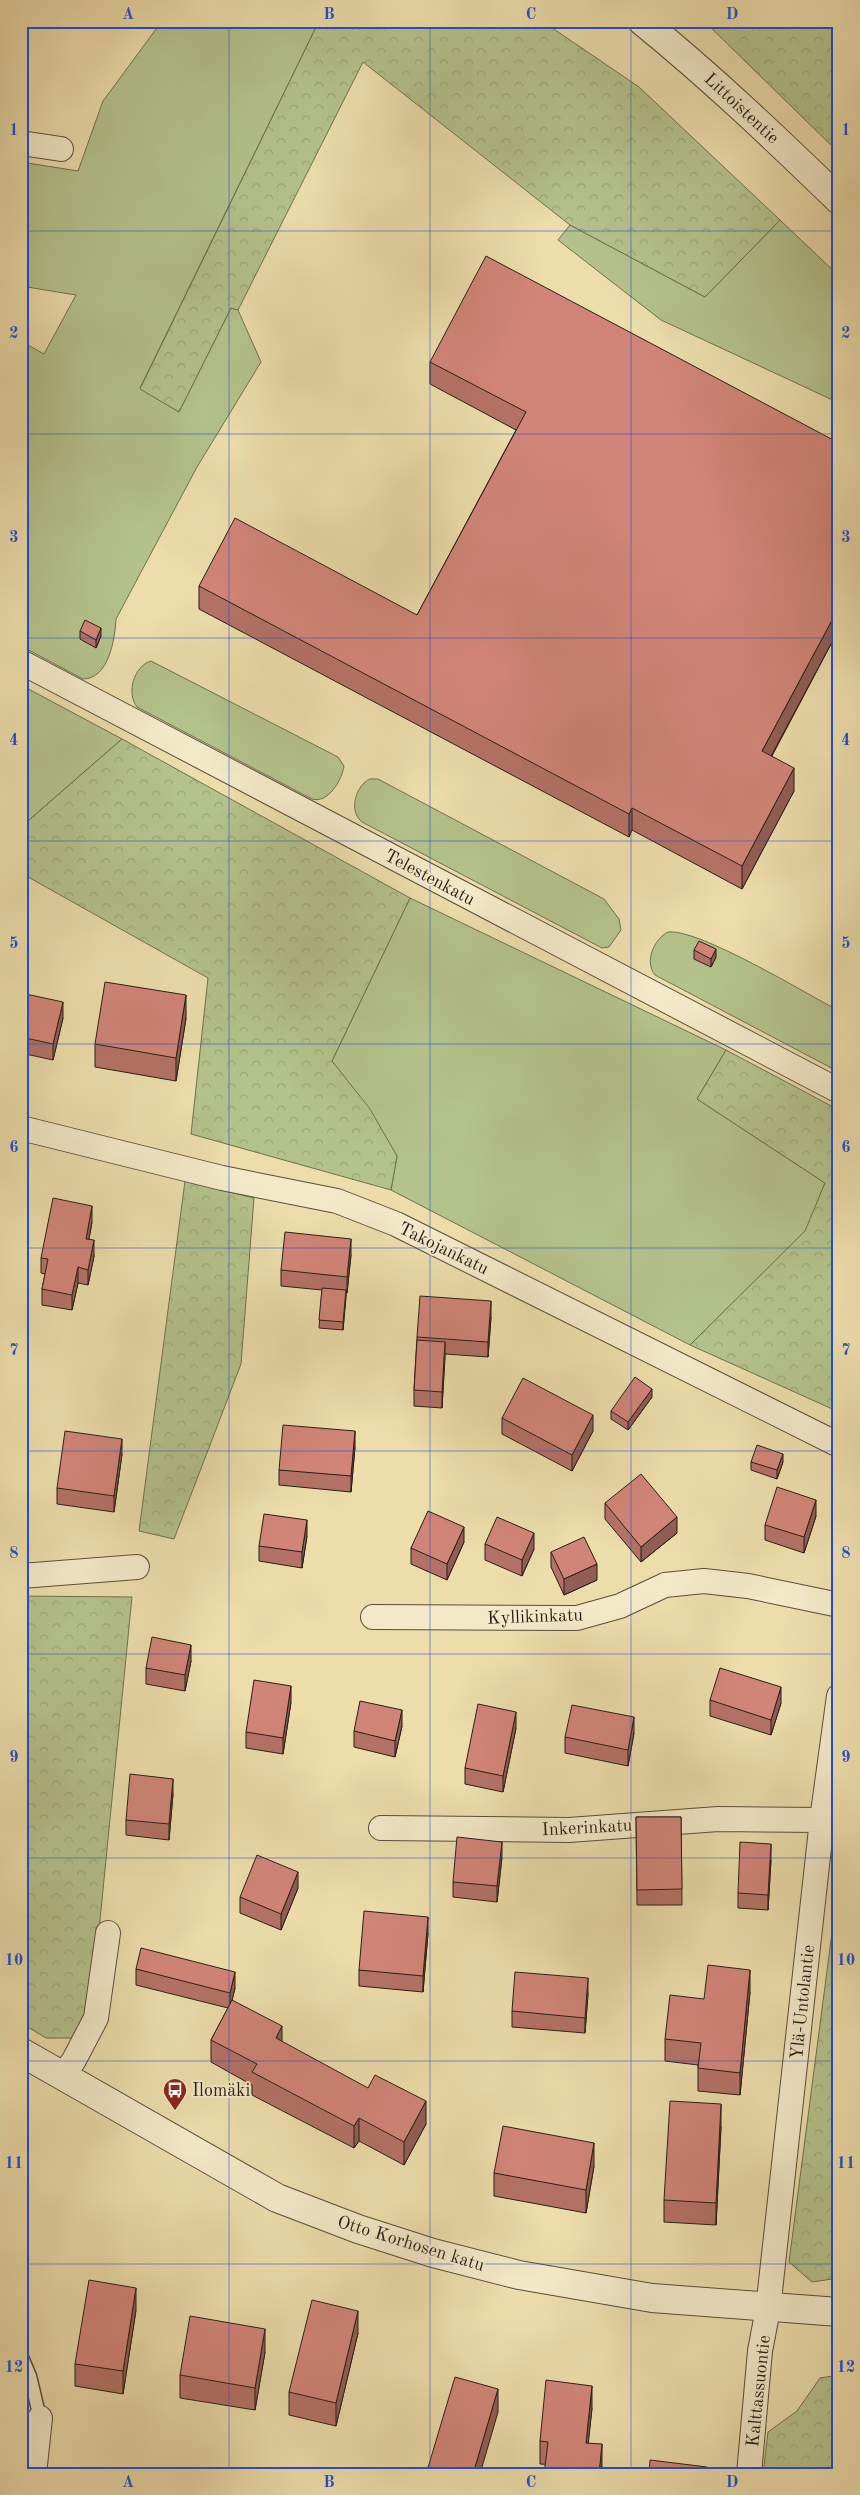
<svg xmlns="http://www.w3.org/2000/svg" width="860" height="2495" font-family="'Old Standard TT',serif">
<defs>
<pattern id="forest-crowns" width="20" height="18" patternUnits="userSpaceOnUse" patternTransform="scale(1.25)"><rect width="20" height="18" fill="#b4c28b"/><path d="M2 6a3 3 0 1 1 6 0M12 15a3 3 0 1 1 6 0" fill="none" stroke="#9ba677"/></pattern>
</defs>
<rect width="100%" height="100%" fill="#ecddab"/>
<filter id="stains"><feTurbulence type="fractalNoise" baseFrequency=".004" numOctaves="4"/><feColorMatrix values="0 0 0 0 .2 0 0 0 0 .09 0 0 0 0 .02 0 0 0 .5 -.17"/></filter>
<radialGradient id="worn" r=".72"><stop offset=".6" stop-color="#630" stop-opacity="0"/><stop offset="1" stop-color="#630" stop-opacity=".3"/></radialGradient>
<path fill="#b4c28b" stroke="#6e7051" d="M162,21H319L140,388L179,412L231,308L238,310L261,362L197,467L116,619C115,638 109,679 83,679L21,646V353L26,344L44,354L76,295L21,286V162L78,171L103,101Z
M780,220L839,276V403L661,320L558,240L570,225L705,297Z
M151,661L338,757L344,766C342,780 328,804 312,799L137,707C126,693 134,666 151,661Z
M21,685L122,739L21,827Z
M370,779H378L604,899L619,919L621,930L609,947L602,948L362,822C348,811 356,785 370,779Z
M410,898L726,1050L697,1099L825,1183L806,1231L690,1345L391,1190L397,1156L332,1061Z
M668,932C698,928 807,994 839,1011V1072L655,975C644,962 654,939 668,932Z"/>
<path fill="url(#forest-crowns)" stroke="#6e7051" d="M319,21H542L639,87L780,220L705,297L570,225L363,62L238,310L231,308L179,412L140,389Z
M704,21H839V153Z
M122,739L410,898L332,1061L370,1109L397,1156L391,1190L191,1134L208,978L21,873V827Z
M726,1050L839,1110V1412L690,1345L805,1231L825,1183L697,1099Z
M185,1181L254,1198L241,1364L174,1539L139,1531Z
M21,1596L132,1597L99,1930L85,2023L72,2038H46L21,2023Z
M839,1879V2278L812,2282L789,2262Z
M839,2375V2474H763L768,2432L797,2411L820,2378Z"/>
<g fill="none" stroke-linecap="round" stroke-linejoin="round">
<g stroke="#5a4d3c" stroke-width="15">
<path id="service" d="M21,2355L30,2376L40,2418"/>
</g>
<g stroke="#5a4d3c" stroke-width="26">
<path id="minor" d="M21,143L61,149
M21,662L839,1091
M21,1128L222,1178L337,1201L396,1224L839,1445
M21,1576L137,1567
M373,1617L577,1618L620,1606L665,1585L704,1581L748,1586L839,1605
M381,1828L569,1830L718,1819L822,1820
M63,2076L74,2060L96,2018L108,1933
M34,2474L40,2418
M749,2474L760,2351L768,2309L822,1820L839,1696"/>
</g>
<g stroke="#5a4d3c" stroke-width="30">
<path id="tertiary" d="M642,21C711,77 775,138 839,200
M21,2052L277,2198L358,2229L433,2253L519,2275L652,2298L839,2312"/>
</g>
<use href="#service" stroke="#f3e9c8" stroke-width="12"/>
<use href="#minor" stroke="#f3e9c8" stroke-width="24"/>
<use href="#tertiary" stroke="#f3e9c8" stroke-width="28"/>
</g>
<path fill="#b47267" stroke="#291d17" d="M430,362L839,443V629L772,756L794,791L742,889L632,830L629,837L199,609V586L417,615L516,430L430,384Z
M80,631L101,636L96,648L80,639Z
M694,950L716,957L711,967L694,959Z
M21,993L63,1018L53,1060L21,1053Z
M186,1018L176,1081L95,1067V1044Z
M92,1222L89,1239L94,1256L88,1285L78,1283L72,1310L42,1305V1289L45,1274L41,1273V1258Z
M351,1255L347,1293H346L343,1330L319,1328L322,1290L281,1286V1270Z
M491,1317L488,1357L445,1354L442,1408L414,1406V1390L417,1337Z
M652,1397L628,1430L611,1419V1411Z
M502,1418L593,1431L572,1471L502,1434Z
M355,1447L351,1492L279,1485V1470Z
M122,1454L114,1512L57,1504V1488Z
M751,1462H783L777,1479L751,1470Z
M605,1503L677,1533L641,1562L605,1519Z
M816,1516L804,1553L765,1540V1525Z
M307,1536L302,1568L259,1561V1546Z
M464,1542L447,1580L411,1564V1548Z
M485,1544L534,1549L522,1576L485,1560Z
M551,1552L597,1580L564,1595L551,1567Z
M191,1661L185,1691L146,1684V1668Z
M710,1700L781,1703L771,1735L710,1716Z
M291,1702L283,1754L246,1748V1732Z
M402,1726L395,1757L354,1747V1731Z
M516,1728L503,1792L465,1784V1768Z
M634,1733L628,1766L565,1753V1737Z
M173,1794L169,1840L126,1835V1820Z
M636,1817H681L682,1905H637Z
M502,1857L497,1902L453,1897V1882Z
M771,1860L768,1910L738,1908V1893Z
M298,1888L281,1930L240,1913V1897Z
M428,1933L423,1992L359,1986V1970Z
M136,1969L235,1988L232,2000L282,2042L426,2124L404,2165L359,2141L354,2148L252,2095V2085L211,2062V2040L228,2008L136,1985Z
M750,1992L740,2095L698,2091V2065L665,2061V2039L704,1999Z
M588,1994L585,2033L512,2027V2011Z
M721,2127L716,2225L664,2222V2200Z
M594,2166L586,2213L494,2196V2173Z
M136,2310L123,2394L75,2386V2364Z
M358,2333L336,2426L289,2415V2392Z
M265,2352L255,2410L180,2398V2375Z
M592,2408L588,2443L602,2467L540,2464V2441Z"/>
<path fill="#925d54" stroke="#291d17" d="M839,607V629L762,773V751Z
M101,628V636L96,648V640Z
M794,768V791L742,889V866Z
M632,808V830L629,837V814Z
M716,949V957L711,967V959Z
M186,995V1018L176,1081V1058Z
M63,1002V1018L53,1060V1044Z
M92,1206V1222L86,1255V1239Z
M351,1239V1255L347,1293V1277Z
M94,1240V1256L88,1285V1270Z
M78,1267V1283L72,1310V1295Z
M346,1290V1298L343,1330V1322Z
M491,1301V1317L488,1357V1342Z
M445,1342V1358L442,1408V1392Z
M652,1389V1397L628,1430V1422Z
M593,1415V1431L572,1471V1455Z
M355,1431V1447L351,1492V1476Z
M122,1439V1454L114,1512V1496Z
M783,1454V1462L777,1479V1470Z
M816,1500V1516L804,1553V1537Z
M677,1517V1533L641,1562V1547Z
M307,1520V1536L302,1568V1552Z
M464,1527V1542L447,1580V1564Z
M534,1533V1549L522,1576V1560Z
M597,1564V1580L564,1595V1579Z
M191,1645V1661L185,1691V1675Z
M291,1686V1702L283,1754V1738Z
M781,1687V1703L771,1735V1720Z
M402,1710V1726L395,1757V1741Z
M516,1712V1728L503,1792V1776Z
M634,1717V1733L628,1766V1750Z
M173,1779V1794L169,1840V1824Z
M502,1842V1857L497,1902V1886Z
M771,1844V1860L768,1910V1895Z
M298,1872V1888L281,1930V1914Z
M428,1917V1933L423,1992V1976Z
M750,1970V1992L740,2095V2073Z
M235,1972V1988L230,2009V1993Z
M588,1978V1994L585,2033V2018Z
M282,2026V2049L276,2038Z
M426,2101V2124L404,2165V2142Z
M721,2104V2127L716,2225V2203Z
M359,2118V2141L354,2148V2126Z
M594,2143V2166L586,2213V2190Z
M136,2288V2310L123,2394V2371Z
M358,2311V2333L336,2426V2403Z
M265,2329V2352L255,2410V2388Z
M592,2386V2408L586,2465V2443Z
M498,2389V2412L480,2474H473Z
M602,2444V2474H599Z"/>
<path fill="#d18578" stroke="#291d17" d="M486,256L839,443V607L762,751L794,768L742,866L632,808L629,814L199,586L235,518L417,615L526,412L430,362Z
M85,620L101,628L96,640L80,631Z
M699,941L716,949L711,959L694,950Z
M105,982L186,995L176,1058L95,1044Z
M21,993L63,1002L53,1044L21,1037Z
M53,1198L92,1206L86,1239L94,1240L88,1270L78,1267L72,1295L42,1289L48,1259L41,1258Z
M285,1232L351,1239L347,1277L281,1270Z
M322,1288L346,1290L343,1322L319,1320Z
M420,1296L491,1301L488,1342L417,1337Z
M417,1340L445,1342L442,1392L414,1390Z
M635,1377L652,1389L628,1422L611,1411Z
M523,1378L593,1415L572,1455L502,1418Z
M283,1425L355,1431L351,1476L279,1470Z
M65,1431L122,1439L114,1496L57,1488Z
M757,1445L783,1454L777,1470L751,1462Z
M641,1474L677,1517L641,1547L605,1503Z
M777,1487L816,1500L804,1537L765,1525Z
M428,1511L464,1527L447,1564L411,1548Z
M264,1514L307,1520L302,1552L259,1546Z
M497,1517L534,1533L522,1560L485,1544Z
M584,1537L597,1564L564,1579L551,1552Z
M152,1637L191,1645L185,1675L146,1668Z
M720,1668L781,1687L771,1720L710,1700Z
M254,1680L291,1686L283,1738L246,1732Z
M360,1701L402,1710L395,1741L354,1731Z
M478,1704L516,1712L503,1776L465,1768Z
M572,1705L634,1717L628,1750L565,1737Z
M130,1774L173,1779L169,1824L126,1820Z
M636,1817H681L682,1889L637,1890Z
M457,1837L502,1842L497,1886L453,1882Z
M740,1842L771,1844L768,1895L738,1893Z
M257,1855L298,1872L281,1914L240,1897Z
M364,1911L428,1917L423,1976L359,1970Z
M141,1948L235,1972L230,1993L136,1969Z
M708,1965L750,1970L740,2073L698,2068L701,2043L665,2039L670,1995L704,1999Z
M515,1972L588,1978L585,2018L512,2011Z
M232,2000L282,2026L276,2038L368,2088L375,2075L426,2101L404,2142L359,2118L354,2126L252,2072L257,2064L211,2040Z
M670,2101L721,2104L716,2203L664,2200Z
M503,2126L594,2143L586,2190L494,2173Z
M89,2280L136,2288L123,2371L75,2364Z
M312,2300L358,2311L336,2403L289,2392Z
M190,2316L265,2329L255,2388L180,2375Z
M455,2377L498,2389L473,2474H435L427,2471Z
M546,2380L592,2386L586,2443L602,2444L599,2474H544L548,2442L540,2441Z
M650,2460L707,2467L706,2474H649Z"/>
<path fill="none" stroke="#1d4ed8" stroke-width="1" stroke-opacity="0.55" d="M229,21V2474M430,21V2474M631,21V2474M21,231H839M21,434H839M21,638H839M21,841H839M21,1044H839M21,1248H839M21,1451H839M21,1654H839M21,1858H839M21,2061H839M21,2264H839"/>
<defs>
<g id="bus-pin" transform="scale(1.25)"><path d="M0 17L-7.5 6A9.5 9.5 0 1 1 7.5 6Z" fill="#8f2418" stroke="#f3e9c8"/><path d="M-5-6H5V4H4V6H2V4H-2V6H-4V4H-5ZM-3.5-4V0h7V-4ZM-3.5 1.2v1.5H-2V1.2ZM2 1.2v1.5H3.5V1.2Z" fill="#fff"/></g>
</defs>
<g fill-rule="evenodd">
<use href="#bus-pin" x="175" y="2090"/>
</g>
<g text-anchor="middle" stroke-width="4" stroke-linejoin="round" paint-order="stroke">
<g font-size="18" fill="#291d17" stroke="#f3e9c8">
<text transform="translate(742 108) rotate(43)" y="6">Littoistentie</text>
<text transform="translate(430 877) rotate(28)" y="6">Telestenkatu</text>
<text transform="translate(444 1248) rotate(26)" y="6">Takojankatu</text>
<text transform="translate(535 1616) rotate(-2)" y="6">Kyllikinkatu</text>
<text transform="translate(587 1827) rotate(-3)" y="6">Inkerinkatu</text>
<text transform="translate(802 2002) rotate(-84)" y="6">Ylä-Untolantie</text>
<text transform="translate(411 2243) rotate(17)" y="6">Otto Korhosen katu</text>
<text transform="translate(758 2391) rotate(-84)" y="6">Kalttassuontie</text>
</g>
<g font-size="18" fill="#291d17" stroke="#f3e9c8" text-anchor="start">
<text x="192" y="2096">Ilomäki</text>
</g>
</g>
<rect width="860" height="2495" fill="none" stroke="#ecddab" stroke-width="55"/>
<rect x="28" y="28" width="804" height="2440" fill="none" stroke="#1d4ed8" stroke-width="2"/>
<g font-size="16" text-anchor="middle" font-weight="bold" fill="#1d4ed8">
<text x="128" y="19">A</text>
<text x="329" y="19">B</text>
<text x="531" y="19">C</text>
<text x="732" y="19">D</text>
<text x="14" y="135">1</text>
<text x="846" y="135">1</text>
<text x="14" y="338">2</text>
<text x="846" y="338">2</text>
<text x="14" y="542">3</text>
<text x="846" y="542">3</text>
<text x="14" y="745">4</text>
<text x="846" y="745">4</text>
<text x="14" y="948">5</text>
<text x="846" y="948">5</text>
<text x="14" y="1152">6</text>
<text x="846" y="1152">6</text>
<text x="14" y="1355">7</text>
<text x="846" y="1355">7</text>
<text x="14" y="1558">8</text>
<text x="846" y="1558">8</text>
<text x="14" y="1762">9</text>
<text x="846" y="1762">9</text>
<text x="14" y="1965">10</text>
<text x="846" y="1965">10</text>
<text x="14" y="2168">11</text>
<text x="846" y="2168">11</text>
<text x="14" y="2372">12</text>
<text x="846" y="2372">12</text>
<text x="128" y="2487">A</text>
<text x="329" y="2487">B</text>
<text x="531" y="2487">C</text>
<text x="732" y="2487">D</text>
</g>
<rect width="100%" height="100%" filter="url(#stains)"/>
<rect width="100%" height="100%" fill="url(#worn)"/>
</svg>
